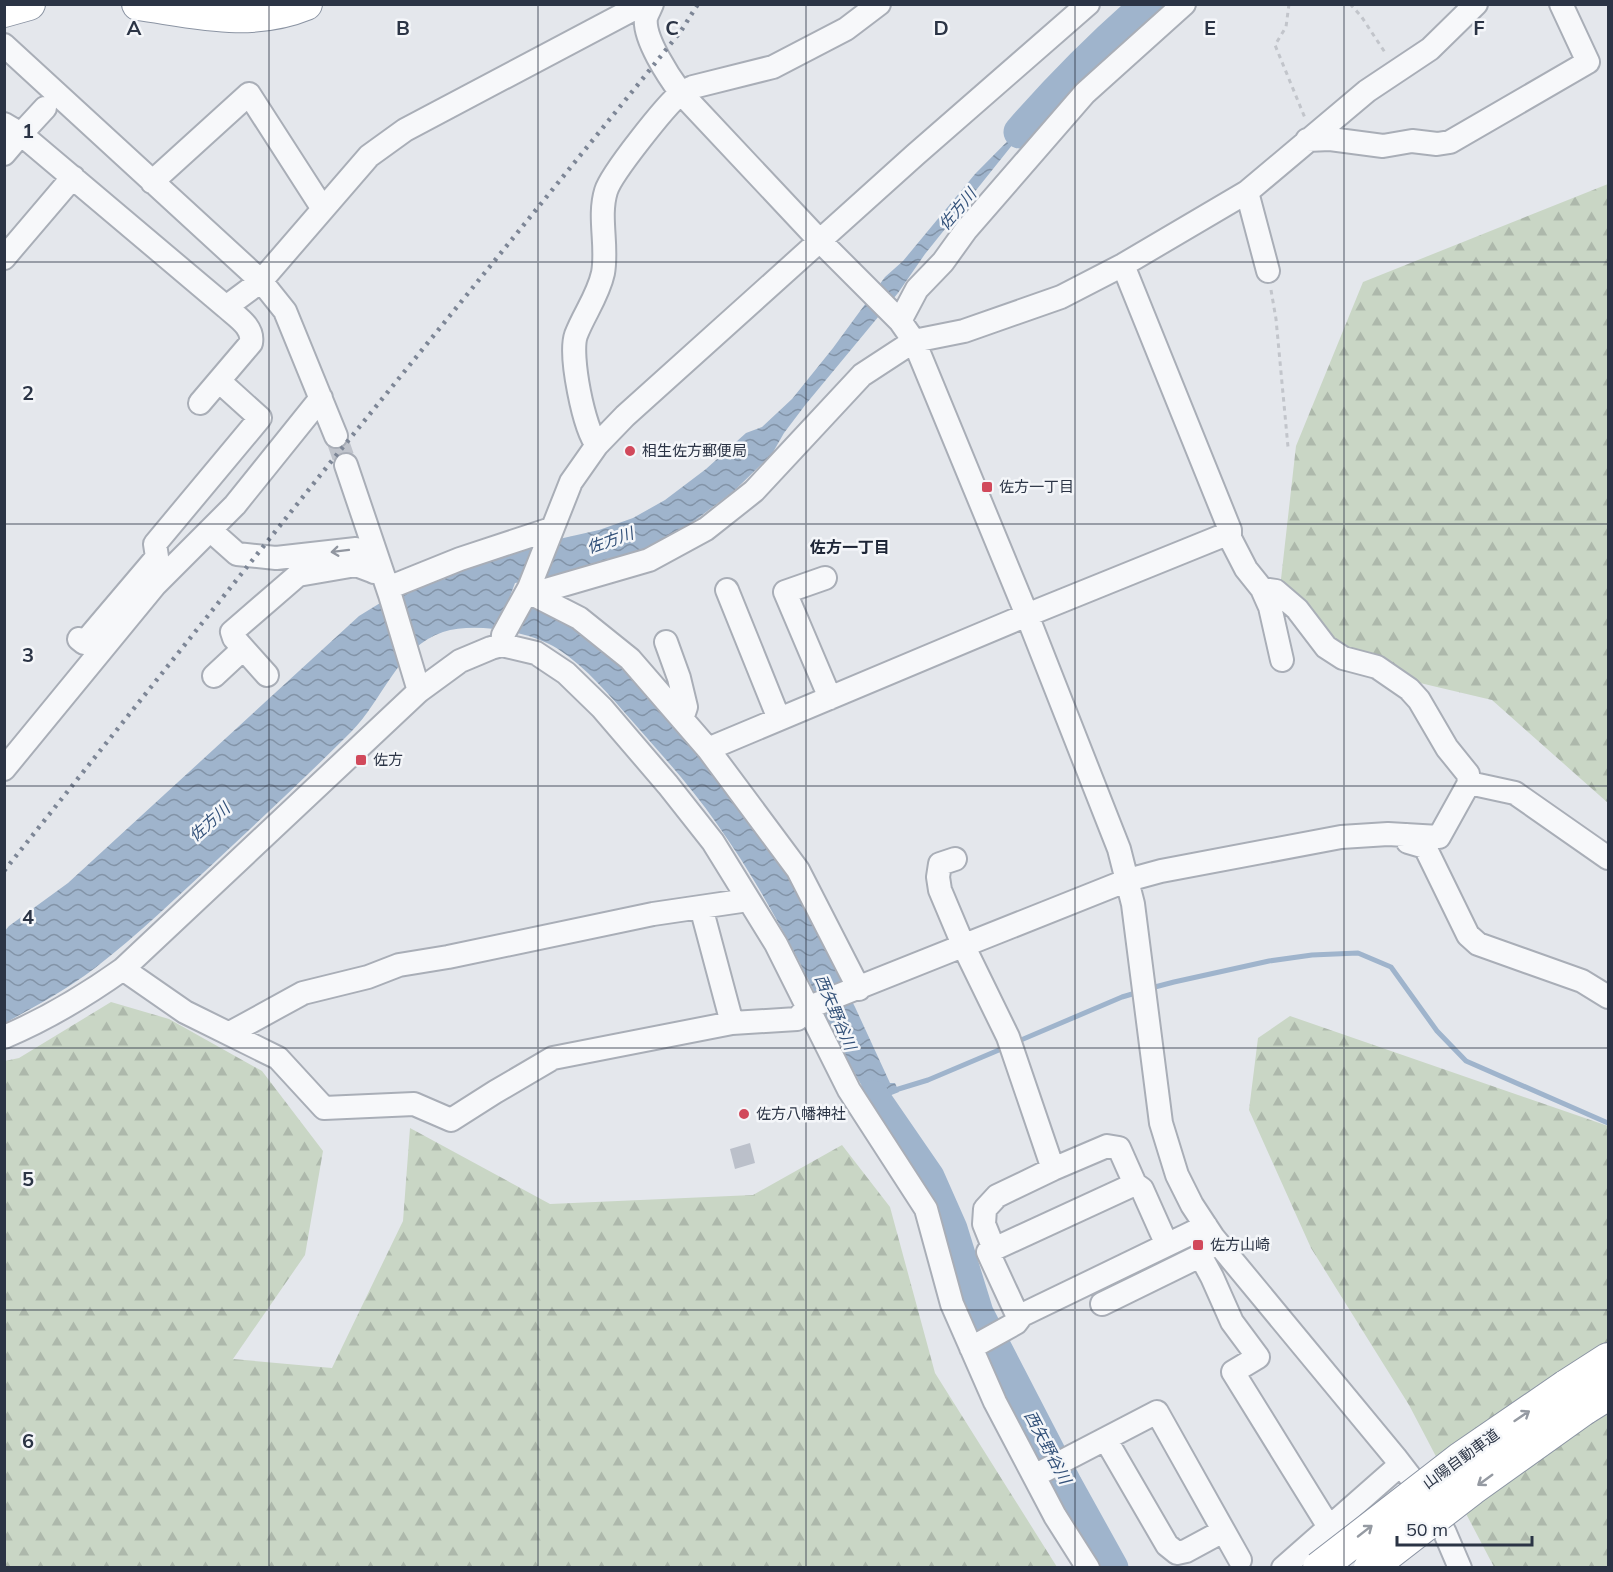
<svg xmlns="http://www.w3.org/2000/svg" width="1613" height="1572" font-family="Mulish,'Noto Sans JP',sans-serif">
<defs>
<pattern id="forest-firs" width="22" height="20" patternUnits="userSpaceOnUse" patternTransform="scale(1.5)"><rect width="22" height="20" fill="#c9d6c5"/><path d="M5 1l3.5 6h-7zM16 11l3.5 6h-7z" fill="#adb8ab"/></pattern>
<pattern id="water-waves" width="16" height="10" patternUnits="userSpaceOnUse" patternTransform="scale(1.5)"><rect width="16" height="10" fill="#9fb4cc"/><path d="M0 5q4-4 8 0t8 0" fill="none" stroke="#8293a7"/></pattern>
</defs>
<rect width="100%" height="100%" fill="#e4e7ec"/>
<path fill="url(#forest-firs)" d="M1608,184V803L1492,700L1365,670L1280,588L1296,446L1363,282Z
M111,1002L169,1019L262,1071L323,1151L305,1255L233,1359L332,1368L403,1221L410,1128L550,1204L753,1195L842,1145L890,1207L935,1373L1057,1567H5V1061L19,1058Z
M1290,1016L1608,1126V1567H1494L1409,1405L1311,1248L1249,1110L1258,1038Z"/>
<path fill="url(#water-waves)" d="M1049,99L925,254L898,293L806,404L784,433L772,454L734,491L677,534L633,554L548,578L515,583L509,599L537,605L595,639L636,679L701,755L762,836L785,871L855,1007L890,1083H895L899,1092L889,1096L885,1105L903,1131L896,1138C860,1091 836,1036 810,983C783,929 752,873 717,824C692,788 662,755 633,722C610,696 587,668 558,649C530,631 475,622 443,632C398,647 383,700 351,732C308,775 263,817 218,859C178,896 138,935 95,968C66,990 36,1006 5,1023L4,932L9,926L68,883L359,616L398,592L488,555L599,530L633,518L665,500L706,469L746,433L762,427L792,399L833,348L885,277L903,261L975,174Z"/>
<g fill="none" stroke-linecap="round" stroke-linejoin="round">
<path stroke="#9fb4cc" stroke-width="5" d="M1151,988L1174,982L1269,961L1312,955L1358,953L1391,967L1437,1031L1466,1061L1608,1123
M1014,1043L1122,997L1139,992
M892,1091L928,1080L1006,1047"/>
<path stroke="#9fb4cc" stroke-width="33" d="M1020,132C1060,86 1102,44 1148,4
M873,1097L928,1177L951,1229L977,1313L1066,1485L1112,1568"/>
</g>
<path fill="#bbc0ca" d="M750,1143L755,1163L735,1169L730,1149Z"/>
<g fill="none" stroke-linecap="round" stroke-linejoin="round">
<path stroke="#bfc3cb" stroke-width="22" stroke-dasharray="22 11" stroke-linecap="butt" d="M336,436L346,465"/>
<g stroke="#a9aeb7" stroke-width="26">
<path id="minor" d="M652,4C650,9 647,14 646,18C643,38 669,77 681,93L820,241L900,321L914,341L1027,615L1119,849L1133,904L1161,1123L1177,1175L1192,1205L1213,1237L1395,1457L1428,1500L1445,1533L1460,1568
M4,45L261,281L285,311L336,436
M4,124L21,134L45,108
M1307,140L1330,139L1383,146L1412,141L1437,144L1450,142L1588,62L1561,4
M4,154L21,134L226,307
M152,182L249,94L323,209
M1247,192L1268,271
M4,258L73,177
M1123,265L1230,530V538
M900,321L917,289L943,262L966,230L1085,93L1184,4
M200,403L251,343C254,327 237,317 226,307L261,281L369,156L405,130L643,4
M597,445C584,429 569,355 576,335C584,314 598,296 603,273C608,246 598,217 606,191C611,174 666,105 680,94C684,91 689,89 693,87L773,67L846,29L879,4
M346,465L390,595L419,691
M210,530L237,554L276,558L356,549C367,553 369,560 372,571L374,572
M825,578L785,592L830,698
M388,588L460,559L551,529
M1262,589L1276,591L1297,609L1326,647L1343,658L1377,667L1409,689L1419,700L1447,748L1468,774L1469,783
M727,590L779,719
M527,592L532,594L649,560L706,529L754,491L862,375L914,341L964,331L1061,297L1123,265L1247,192L1367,91L1430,49L1476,4
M532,594L579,618L630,659L708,749L798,870L859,989
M79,639L84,643L157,557L155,544L260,418L219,381
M666,642L679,678L686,707L682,719
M502,645L503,635L529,588L571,482L597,445L625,416L915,155L1088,4
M267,675L234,638L232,632L298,575L356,565L372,571
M214,676L243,649
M708,749L1027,615L1222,536L1230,538L1246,569L1262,589L1270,607L1282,660
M4,769L155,585L235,505L321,398
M1406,835L1408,842L1425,847L1468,935L1478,944L1582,981L1608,997
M955,859L940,864L938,877L940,890L964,947L1008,1037L1053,1169
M701,907L732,1023
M123,969L185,1012L278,1058L324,1108L414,1104L451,1120L495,1092L553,1058L732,1023L797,1019L807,1008L1128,880L1161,871L1341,837L1388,834L1439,837L1469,783L1515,793L1608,858
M230,1033L303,993L368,977L399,965L448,957L653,914L748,900
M4,1037C47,1019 85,996 123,969L419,691L460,661L491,648L502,645L536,653L566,673L602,708L668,785L713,842L776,944L849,1090L926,1209L952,1304L995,1402L1055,1516L1088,1568
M994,1249L984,1224L985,1209L997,1196L1053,1169L1107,1146L1119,1148L1135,1184
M1200,1255L1212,1277L1232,1322L1258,1357L1233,1372L1329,1527
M1102,1304L1196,1258L1211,1246
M1019,1319L988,1252L994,1249L1135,1184L1142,1189L1167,1245
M971,1348L1016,1323L1022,1315L1206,1226
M1106,1440L1167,1545L1177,1553L1186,1551L1223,1531
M1034,1476L1157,1412L1240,1560
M1283,1568L1400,1465"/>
</g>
<g stroke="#8b94a3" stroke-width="34">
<path id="highway" d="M138,4C195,12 250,27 306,4
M4,11L29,4
M1566,1386L1608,1359
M1584,1409L1608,1394"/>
</g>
<path stroke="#c2c5cb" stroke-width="3" stroke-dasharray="4.5 4.5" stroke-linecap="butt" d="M1289,4L1286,27L1275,45L1305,118
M1350,4L1361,16L1386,54
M1271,290L1276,319L1288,447"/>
<use href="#minor" stroke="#f7f8fa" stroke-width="22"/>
<use href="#highway" stroke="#fff" stroke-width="32"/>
<path stroke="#7d8696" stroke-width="4.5" stroke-dasharray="3 6" stroke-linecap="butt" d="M4,871L330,463L640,82L681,31L698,4"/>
<g stroke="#8b94a3" stroke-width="34" stroke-linecap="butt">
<path id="highway-bridge" d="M1319,1568L1461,1458L1566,1386
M1370,1568L1472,1489L1584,1409"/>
</g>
<use href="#highway-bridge" stroke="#fff" stroke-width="32"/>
</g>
<defs><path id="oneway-shaft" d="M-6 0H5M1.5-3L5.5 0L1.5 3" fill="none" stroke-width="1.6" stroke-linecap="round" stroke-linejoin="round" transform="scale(1.5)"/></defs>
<use stroke="#9196a0" href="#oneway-shaft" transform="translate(340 551) rotate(173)"/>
<g stroke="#959aa2">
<use href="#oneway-shaft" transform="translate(1522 1416) rotate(-34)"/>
<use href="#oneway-shaft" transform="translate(1485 1480) rotate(144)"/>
<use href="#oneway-shaft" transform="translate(1365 1531) rotate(-38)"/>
</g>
<path fill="none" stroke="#2b3445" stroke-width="1.5" stroke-opacity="0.55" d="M269,4V1568M538,4V1568M806,4V1568M1075,4V1568M1344,4V1568M4,262H1608M4,524H1608M4,786H1608M4,1048H1608M4,1310H1608"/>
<g fill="#d1495b" stroke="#f4f6f9" stroke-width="2">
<circle cx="630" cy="451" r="6"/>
<rect x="981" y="481" width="12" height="12" rx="3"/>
<rect x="355" y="754" width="12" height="12" rx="3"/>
<circle cx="744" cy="1114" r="6"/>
<rect x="1192" y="1239" width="12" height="12" rx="3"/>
</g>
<g text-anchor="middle" stroke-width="5" stroke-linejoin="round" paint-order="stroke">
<g font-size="15" fill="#2b3445" stroke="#f4f6f9" text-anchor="start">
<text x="642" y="456">相生佐方郵便局</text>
<text x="999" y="492">佐方一丁目</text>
<text x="373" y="765">佐方</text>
<text x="756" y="1119">佐方八幡神社</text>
<text x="1210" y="1250">佐方山崎</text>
</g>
<g font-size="15" fill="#2b3445" stroke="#f4f6f9">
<text transform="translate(1461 1459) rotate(-36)" y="5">山陽自動車道</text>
</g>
<g font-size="16" font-style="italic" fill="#34527a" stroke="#f4f6f9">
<text transform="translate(957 209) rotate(-50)" y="6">佐方川</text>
<text transform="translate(610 540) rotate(-19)" y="6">佐方川</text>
<text transform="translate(209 822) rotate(-42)" y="6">佐方川</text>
<text transform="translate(836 1012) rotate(67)" y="6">西矢野谷川</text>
<text transform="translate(1048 1447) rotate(62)" y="6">西矢野谷川</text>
</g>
<g font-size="16" font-weight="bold" fill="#1d2536" stroke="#f4f6f9">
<text x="850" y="553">佐方一丁目</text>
</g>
</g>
<g font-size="20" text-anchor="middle" font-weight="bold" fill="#2b3445" stroke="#f4f6f9" stroke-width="5" stroke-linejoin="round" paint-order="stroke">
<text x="134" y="35">A</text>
<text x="403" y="35">B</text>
<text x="672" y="35">C</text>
<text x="941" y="35">D</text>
<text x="1210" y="35">E</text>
<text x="1479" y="35">F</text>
<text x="28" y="138">1</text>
<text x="28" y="400">2</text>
<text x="28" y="662">3</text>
<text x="28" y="924">4</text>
<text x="28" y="1186">5</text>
<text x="28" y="1448">6</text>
</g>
<rect width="1613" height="1572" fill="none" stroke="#2b3445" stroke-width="12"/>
<path d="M1397 1536v9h135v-9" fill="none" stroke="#2b3445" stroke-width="3"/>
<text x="1406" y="1536" font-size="18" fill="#2b3445" stroke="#f4f6f9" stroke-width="4.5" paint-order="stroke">50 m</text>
</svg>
